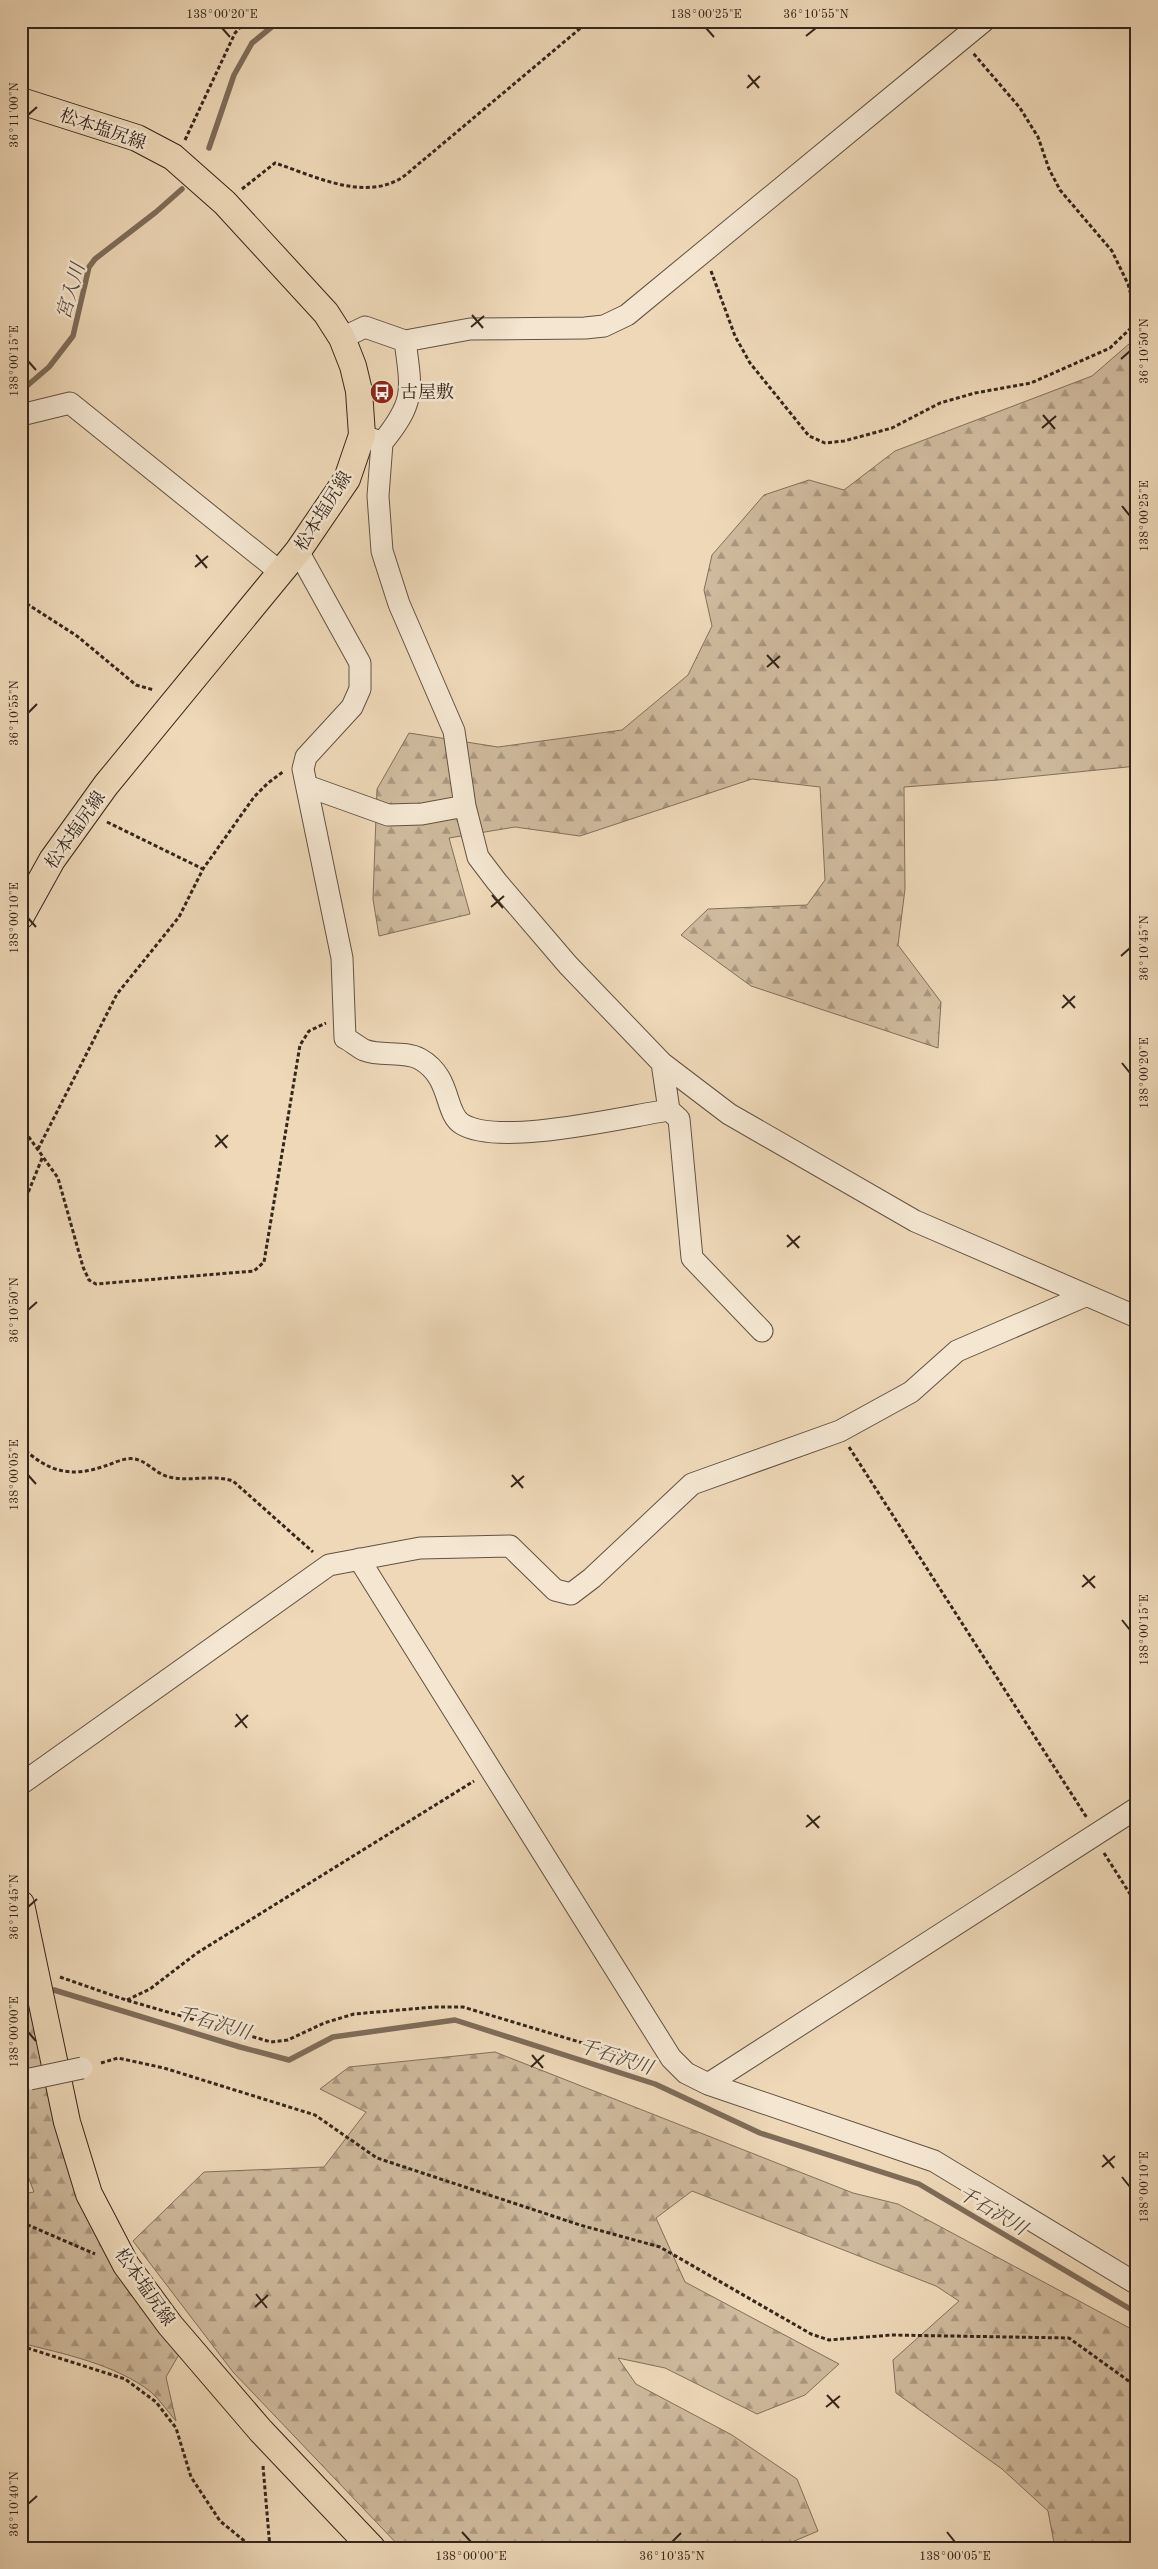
<svg xmlns="http://www.w3.org/2000/svg" width="1158" height="2569" font-family="'Old Standard TT','Noto Serif JP',serif">
<defs>
<pattern id="forest-firs" width="22" height="20" patternUnits="userSpaceOnUse" patternTransform="scale(1.25)"><rect width="22" height="20" fill="#cfba9d"/><path d="M5 1l3.5 6h-7zM16 11l3.5 6h-7z" fill="#a9977f"/></pattern>
</defs>
<rect width="100%" height="100%" fill="#eed8b8"/>
<filter id="stains"><feTurbulence type="fractalNoise" baseFrequency=".004" numOctaves="4"/><feColorMatrix values="0 0 0 0 .2 0 0 0 0 .09 0 0 0 0 .02 0 0 0 .5 -.17"/></filter>
<radialGradient id="worn" r=".72"><stop offset=".6" stop-color="#630" stop-opacity="0"/><stop offset="1" stop-color="#630" stop-opacity=".3"/></radialGradient>
<path fill="url(#forest-firs)" stroke="#82705c" d="M1137,337V766L998,780L904,787L905,889L898,945L941,1002L938,1048L751,986L681,935L708,909L807,905L825,880L820,787L752,779L580,836L515,827L449,838L470,914L379,936L373,899L377,789L409,733L498,747L622,730L688,675L712,626L704,590L712,555L764,495L809,480L844,490L895,451L1092,376Z
M21,1951L67,2160L181,2351L166,2377L176,2421C168,2412 160,2400 151,2392C115,2364 64,2354 21,2343V2194L34,2192L21,2158Z
M495,2052L853,2193L898,2204L1137,2332V2548H1055L1048,2511L1002,2469L896,2393L893,2360L959,2301L936,2286L692,2191L656,2218L685,2282L839,2364L805,2395L757,2414L665,2368L618,2358L636,2384L732,2435L797,2479L818,2531L778,2548H401L233,2372L133,2241L204,2172L324,2167L366,2112L320,2089L349,2067Z"/>
<g fill="none" stroke-linecap="round" stroke-linejoin="round">
<path stroke="#7e6c59" stroke-width="5.5" d="M209,148L234,75L252,43L279,21
M21,391L49,367L73,336L89,267L95,259L156,212L182,189
M54,1990L240,2047L289,2060L333,2037L455,2020L655,2084L760,2133L919,2184L1137,2313"/>
<g stroke="#635242" stroke-width="23">
<path id="minor" d="M342,338L365,327L405,341L470,329L585,328L604,326L627,315L984,21
M21,415L70,403L280,572
M362,435L382,443L378,496L382,551L399,604L454,731L465,806L478,857L497,882L568,965L662,1063L729,1114L915,1221L1137,1317
M382,443C415,402 412,392 405,341
M298,551L360,663V689L352,707L306,757L303,769L342,958L345,1038C351,1041 358,1047 364,1050C381,1057 404,1050 420,1059C452,1077 444,1113 462,1124C499,1147 623,1117 669,1110L662,1063
M307,786L388,815L422,814L465,806
M669,1110L679,1119L692,1258L762,1331
M359,1559L671,2058L686,2073L708,2084L934,2161L1137,2284
M21,1784L329,1565L420,1548L510,1546L555,1590L571,1594L592,1578L692,1484L840,1431L911,1392L957,1351L1085,1296
M708,2084L1137,1808"/>
</g>
<g stroke="#35261b" stroke-width="28">
<path id="major" d="M21,101L137,138L173,157L225,203L326,313L342,338L353,366L359,391L362,435L347,479L298,551L106,785L52,860L21,916
M21,1904L67,2122L89,2194L126,2265L170,2325L261,2431L372,2548"/>
</g>
<path stroke="#35261b" stroke-width="3" stroke-dasharray="4 2.5" stroke-linecap="butt" d="M185,140L235,33L246,21
M242,189L275,163C312,175 358,199 396,181C405,177 413,168 421,162L589,21
M711,271L735,336L750,363L809,436L825,443L844,441L892,428L940,403L975,393L1031,383L1110,348L1132,327L1135,310L1128,284L1112,251L1060,190L1049,169L1038,137L1020,108L973,53
M21,600L77,636L136,685L154,690
M107,822L203,869
M21,1126L58,1178L83,1267L89,1280L96,1284L254,1271L264,1262L300,1045L309,1031L326,1023
M38,1149L117,994L179,917L203,869L254,797L268,783L284,771
M21,1210L43,1156
M21,1446C47,1472 71,1478 105,1466C114,1463 125,1457 135,1459C147,1461 156,1474 169,1477C191,1482 212,1474 233,1481L313,1552
M849,1447L1087,1818
M1104,1853L1137,1905
M60,1977L126,2000L271,2042L288,2040L324,2023L354,2014L434,2007H463L636,2059H648
M127,2000L150,1989L197,1953L474,1781
M101,2063L118,2058L164,2068L315,2115L377,2158L580,2225L660,2247L811,2334L829,2340L891,2335L1069,2338L1137,2387
M21,2222L95,2254
M21,2346L125,2379L156,2402L176,2428L191,2477L220,2521L253,2548
M263,2466L270,2548"/>
<use href="#minor" stroke="#f4e6d1" stroke-width="21"/>
<use href="#major" stroke="#eed8b8" stroke-width="26"/>
<g stroke="#635242" stroke-width="23" stroke-linecap="butt">
<path id="minor-bridge" d="M30,2079L82,2068"/>
</g>
<use href="#minor-bridge" stroke="#f4e6d1" stroke-width="21"/>
</g>
<path fill="none" stroke="#35261b" stroke-width="2" d="M222,28L230,37M706,28L714,37M806,36L816,28M748,75L759,88M747,88L760,76M28,115L37,107M472,315L483,328M471,327L484,316M1121,359L1130,351M28,361L36,370M1043,415L1055,429M1042,428L1056,416M1122,506L1130,516M196,555L207,568M195,567L208,556M767,655L779,668M767,667L780,656M28,713L37,704M492,895L503,908M491,907L504,896M28,918L36,927M1121,956L1130,948M1063,995L1075,1008M1062,1008L1075,996M1122,1063L1130,1073M216,1135L227,1148M215,1147L228,1135M787,1235L799,1248M787,1247L800,1236M28,1310L37,1302M28,1475L36,1484M512,1475L523,1488M511,1487L524,1476M1083,1575L1095,1588M1082,1587L1095,1576M1122,1620L1130,1630M236,1714L247,1728M235,1727L248,1715M807,1815L819,1828M806,1827L820,1816M28,1907L37,1899M28,2032L36,2041M532,2055L543,2068M531,2067L544,2055M1103,2155L1114,2168M1102,2167L1115,2156M1122,2177L1130,2187M256,2294L267,2308M255,2307L268,2295M827,2395L839,2408M826,2407L840,2396M28,2504L37,2496M462,2532L471,2542M947,2532L955,2542M672,2542L681,2533"/>
<defs>
<g id="bus-disc" transform="scale(1.25)"><circle r="9.5" fill="#8f2418" stroke="#f4e6d1"/><path d="M-5-6H5V4H4V6H2V4H-2V6H-4V4H-5ZM-3.5-4V0h7V-4ZM-3.5 1.2v1.5H-2V1.2ZM2 1.2v1.5H3.5V1.2Z" fill="#fff"/></g>
</defs>
<g fill-rule="evenodd">
<use href="#bus-disc" x="382" y="392"/>
</g>
<g text-anchor="middle" stroke-width="5" stroke-linejoin="round" paint-order="stroke">
<g font-size="18" fill="#35261b" stroke="#f4e6d1">
<text transform="translate(103 129) rotate(19)" y="6">松本塩尻線</text>
<text transform="translate(323 511) rotate(-58)" y="6">松本塩尻線</text>
<text transform="translate(75 830) rotate(-55)" y="6">松本塩尻線</text>
<text transform="translate(145 2287) rotate(55)" y="6">松本塩尻線</text>
</g>
<g font-size="18" fill="#35261b" stroke="#f4e6d1" text-anchor="start">
<text x="400" y="398">古屋敷</text>
</g>
<g font-size="19" font-style="italic" fill="#5a493a" stroke="#f4e6d1">
<text transform="translate(70 291) rotate(-74)" y="7">宮入川</text>
<text transform="translate(214 2022) rotate(16)" y="7">千石沢川</text>
<text transform="translate(616 2056) rotate(18)" y="7">千石沢川</text>
<text transform="translate(993 2210) rotate(31)" y="7">千石沢川</text>
</g>
</g>
<rect width="1158" height="2569" fill="none" stroke="#eed8b8" stroke-width="55"/>
<rect x="28" y="28" width="1102" height="2514" fill="none" stroke="#35261b" stroke-width="2"/>
<g font-size="12" text-anchor="middle" fill="#35261b">
<text x="222" y="18">138°00'20"E</text>
<text x="706" y="18">138°00'25"E</text>
<text x="816" y="18">36°10'55"N</text>
<text transform="translate(14 115) rotate(-90)" y="4">36°11'00"N</text>
<text transform="translate(1144 351) rotate(-90)" y="4">36°10'50"N</text>
<text transform="translate(14 361) rotate(-90)" y="4">138°00'15"E</text>
<text transform="translate(1144 516) rotate(-90)" y="4">138°00'25"E</text>
<text transform="translate(14 713) rotate(-90)" y="4">36°10'55"N</text>
<text transform="translate(14 918) rotate(-90)" y="4">138°00'10"E</text>
<text transform="translate(1144 948) rotate(-90)" y="4">36°10'45"N</text>
<text transform="translate(1144 1073) rotate(-90)" y="4">138°00'20"E</text>
<text transform="translate(14 1310) rotate(-90)" y="4">36°10'50"N</text>
<text transform="translate(14 1475) rotate(-90)" y="4">138°00'05"E</text>
<text transform="translate(1144 1630) rotate(-90)" y="4">138°00'15"E</text>
<text transform="translate(14 1907) rotate(-90)" y="4">36°10'45"N</text>
<text transform="translate(14 2032) rotate(-90)" y="4">138°00'00"E</text>
<text transform="translate(1144 2187) rotate(-90)" y="4">138°00'10"E</text>
<text transform="translate(14 2504) rotate(-90)" y="4">36°10'40"N</text>
<text x="471" y="2560">138°00'00"E</text>
<text x="672" y="2560">36°10'35"N</text>
<text x="955" y="2560">138°00'05"E</text>
</g>
<rect width="100%" height="100%" filter="url(#stains)"/>
<rect width="100%" height="100%" fill="url(#worn)"/>
</svg>
